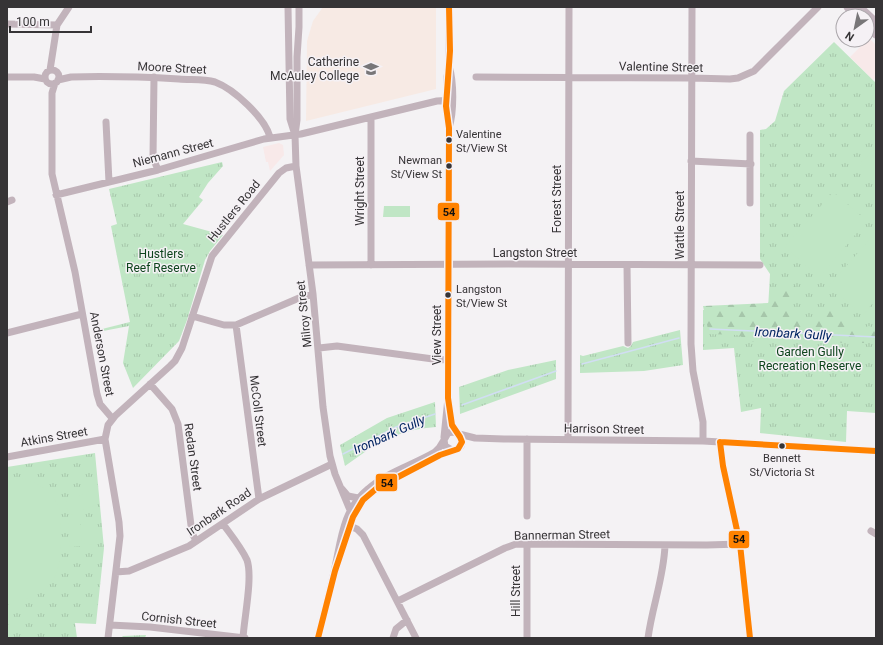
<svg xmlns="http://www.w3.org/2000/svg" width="883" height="645" font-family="Roboto,sans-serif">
<defs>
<pattern id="grass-tufts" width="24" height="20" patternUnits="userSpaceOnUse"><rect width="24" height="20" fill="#c0e6c5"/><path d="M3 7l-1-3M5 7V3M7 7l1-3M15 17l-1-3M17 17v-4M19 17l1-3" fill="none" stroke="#a6c6aa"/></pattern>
<pattern id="forest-firs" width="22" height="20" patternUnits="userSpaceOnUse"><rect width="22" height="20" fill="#c0e6c5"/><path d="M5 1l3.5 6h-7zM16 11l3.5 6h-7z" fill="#a6c6aa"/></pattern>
</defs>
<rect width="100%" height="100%" fill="#f4f2f4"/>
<path fill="#f8e9e9" d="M869,38L876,45V77L873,80L850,57Z
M279,143L283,145L284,155L270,171L268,162H266L263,147Z"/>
<path fill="#f7eae4" d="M323,7H436V89L306,121L307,41L313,21Z"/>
<path fill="url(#grass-tufts)" d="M834,42L876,83V413L847,411L846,442L760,433L761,408L741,412L734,348L703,350V310L768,309L770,274L760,259V130L766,129L775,121L784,91Z
M222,162L223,166L208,183L199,197L203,200L183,224L223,235L210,251L205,260L187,320L179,341L133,388L123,363L129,326L98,332V330L130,322L111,226L117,224L109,189Z
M680,330L683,365L644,371L580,373V355L583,356L623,346L628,348L631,346L633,342Z
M556,360V379L460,414L459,387L508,370Z
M435,402L436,427C423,428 410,430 397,435C391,437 386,441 379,442L345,466L340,445L387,418Z
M95,453L104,548L96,624L75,623L77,638H7V467Z
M146,635L145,638H121L123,636Z"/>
<path fill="url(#forest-firs)" d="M789,280L800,292L787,310L806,323L819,318L825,308L837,310L859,329L869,326L876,329V340L874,343H842L802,333H776L762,341L751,342L738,335L709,334L703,306L768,303Z"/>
<path fill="#c0e6c5" d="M876,148V163L869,170L861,162Z
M833,192L867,221L819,277L785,247Z
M384,206H410V217H383Z
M876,232V299L863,315L829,286Z
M23,478C43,486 51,490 60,510C60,532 65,564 51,583C48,587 43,590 39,593C29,599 19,602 7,599V479Z
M93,490L98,504L70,515L64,502Z
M95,519L97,544L85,545L83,520Z
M68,522H80L82,546L70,547Z"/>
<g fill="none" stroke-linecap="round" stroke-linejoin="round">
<path stroke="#d1def3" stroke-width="1.5" d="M710,329L876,337
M582,364L679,338
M462,405L556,371
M343,454L396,427L435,414"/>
<path stroke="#c2b3bb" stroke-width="7" d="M288,7L290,119L295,135
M299,7V27L297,57V120L295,135L296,166L313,294L323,407L330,456L335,474L350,510
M692,7L691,344L693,371L703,422V441
M7,24L57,25
M50,70L57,25L69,7
M45 77a7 7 0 1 1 14 0a7 7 0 1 1-14 0Z
M7,77H34L45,79
M154,77L153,158L158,170
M476,77L692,78L730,79L738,78L754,71L818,7
M58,80L71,77C107,76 143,77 179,79C191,80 204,79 215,82C234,89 265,118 270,137
M55,83L52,93V174L75,272L97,394L100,404L112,418
M447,103V77L449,66V7
M371,118V265
M106,122L109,182
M750,135V203
M691,161L751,164
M56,195L158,170L264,139L301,134L437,101L452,100
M7,202L12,200
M309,265L508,264L760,265
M627,265L628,343
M192,316L224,325H236L299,298L313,294
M236,325L259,499
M7,333L82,314
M319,348L337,346L433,359L448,360
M150,384L172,409L178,424L192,533L196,541
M450,412L452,424L456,432
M459,434L475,438L504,439L703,441L876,451
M444,437L448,398L449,128C454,112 454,82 449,66
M568,439L569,7
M720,442L723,466L740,544L750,638
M7,457L105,439
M342,489L348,496L358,498
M527,516V439
M223,524C231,535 241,547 247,560C253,577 244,619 243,638
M350,526L357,529L363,535L416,638
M871,531L876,534
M343,548C347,536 349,522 356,511C369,487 414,467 439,455C445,452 457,452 461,446C466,437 456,430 448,433L444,440L445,446L452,450
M116,572L129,571L189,546L259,499L332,464
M398,601L505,548L516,544L707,545L740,544
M110,625L150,627L245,638
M108,638L120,536L119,522L105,439L108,425L115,416L170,366L175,361L182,348L212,256L279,173L286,168L296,166
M318,638C323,616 329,594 334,572C341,542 342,510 368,489C387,472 413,465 435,452L439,448L444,440
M393,638L396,629L407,620
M527,638V544
M648,638C652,607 664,577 665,545"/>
<path stroke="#c2b3bd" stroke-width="9" d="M848,7L857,16
M859,7L876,23
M867,25L876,34"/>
<g stroke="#f5f1f5" stroke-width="9">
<path id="bus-1" d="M720,442L723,466L740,544L750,638
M720,442L876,451
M318,638L335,571L353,517L363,500L377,488L440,455L458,449L462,442L460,437L452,425L448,398L449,128L446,106L450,51L449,7"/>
</g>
<use href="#bus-1" stroke="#ff8200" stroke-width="6"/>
</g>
<defs>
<g id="school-bare" transform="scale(1.2)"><path d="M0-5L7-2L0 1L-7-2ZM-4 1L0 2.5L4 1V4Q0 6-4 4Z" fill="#787678" stroke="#f5f1f5" stroke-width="2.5" paint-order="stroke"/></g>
</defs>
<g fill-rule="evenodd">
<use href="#school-bare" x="371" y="69"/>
</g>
<g fill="#363436" stroke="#f5f1f5" stroke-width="1.5">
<circle cx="449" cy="140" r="3.5"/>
<circle cx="449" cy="166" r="3.5"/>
<circle cx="448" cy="295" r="3.5"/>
<circle cx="782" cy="446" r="3.5"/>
</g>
<g text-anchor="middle" stroke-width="3" stroke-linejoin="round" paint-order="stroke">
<g font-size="11" fill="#363436" stroke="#f5f1f5" text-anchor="start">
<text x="456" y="138">Valentine<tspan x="456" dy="14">St/View St</tspan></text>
<text x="442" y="164" text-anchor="end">Newman<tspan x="442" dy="14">St/View St</tspan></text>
<text x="456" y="293">Langston<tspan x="456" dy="14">St/View St</tspan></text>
<text x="782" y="462" text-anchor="middle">Bennett<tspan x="782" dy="14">St/Victoria St</tspan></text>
</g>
<g font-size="12" fill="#363436" stroke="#f5f1f5" text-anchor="end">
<text x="359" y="66">Catherine<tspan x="359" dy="14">McAuley College</tspan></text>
</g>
<g font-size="12" fill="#363436" stroke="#f5f1f5">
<text transform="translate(661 67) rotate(1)" y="4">Valentine Street</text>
<text transform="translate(172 68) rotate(3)" y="4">Moore Street</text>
<text transform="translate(173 153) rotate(-15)" y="4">Niemann Street</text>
<text transform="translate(360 191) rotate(-90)" y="4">Wright Street</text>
<text transform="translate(557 199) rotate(-90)" y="4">Forest Street</text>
<text transform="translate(234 211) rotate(-51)" y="4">Hustlers Road</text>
<text transform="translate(680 225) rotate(-90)" y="4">Wattle Street</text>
<text x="535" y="257">Langston Street</text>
<text transform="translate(304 314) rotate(-96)" y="4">Milroy Street</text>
<text transform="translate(437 335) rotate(-90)" y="4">View Street</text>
<text transform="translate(102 354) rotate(79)" y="4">Anderson Street</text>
<text transform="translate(258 411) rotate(83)" y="4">McColl Street</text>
<text transform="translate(604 429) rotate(1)" y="4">Harrison Street</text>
<text transform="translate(54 437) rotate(-10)" y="4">Atkins Street</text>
<text transform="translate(193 457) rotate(82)" y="4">Redan Street</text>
<text transform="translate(219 512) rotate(-34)" y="4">Ironbark Road</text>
<text transform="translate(562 535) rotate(-1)" y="4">Bannerman Street</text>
<text transform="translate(516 591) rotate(-90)" y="4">Hill Street</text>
<text transform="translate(179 620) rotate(6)" y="4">Cornish Street</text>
</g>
<g font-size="12" fill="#0d441c" stroke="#f5f1f5">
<text x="161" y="258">Hustlers<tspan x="161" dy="14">Reef Reserve</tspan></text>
<text x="810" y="356">Garden Gully<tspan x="810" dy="14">Recreation Reserve</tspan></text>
</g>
<g font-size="13" font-style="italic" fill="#002461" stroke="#f5f1f5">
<text transform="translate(793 333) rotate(3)" y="5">Ironbark Gully</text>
<text transform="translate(389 434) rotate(-24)" y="5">Ironbark Gully</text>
</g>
</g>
<g stroke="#f5f1f5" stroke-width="1.5">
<rect x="437" y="202" width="23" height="19" rx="4" fill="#ff8200"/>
<rect x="375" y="473" width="23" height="19" rx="4" fill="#ff8200"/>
<rect x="728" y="530" width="22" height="19" rx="4" fill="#ff8200"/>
</g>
<g font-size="11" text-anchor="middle" font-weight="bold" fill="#111">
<text x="449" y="216">54</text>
<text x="387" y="487">54</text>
<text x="739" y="543">54</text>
</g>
<rect width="883" height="645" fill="none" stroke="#363436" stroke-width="16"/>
<g transform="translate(855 28) rotate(213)"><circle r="19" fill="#f5f1f5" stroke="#a9a5a9"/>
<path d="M0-3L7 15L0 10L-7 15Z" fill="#787678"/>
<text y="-6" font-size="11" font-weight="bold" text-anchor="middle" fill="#363436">N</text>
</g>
<path d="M10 26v6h81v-6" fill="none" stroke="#363436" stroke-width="2"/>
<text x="16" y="26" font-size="12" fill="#363436" stroke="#f5f1f5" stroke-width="3" paint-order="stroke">100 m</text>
</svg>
